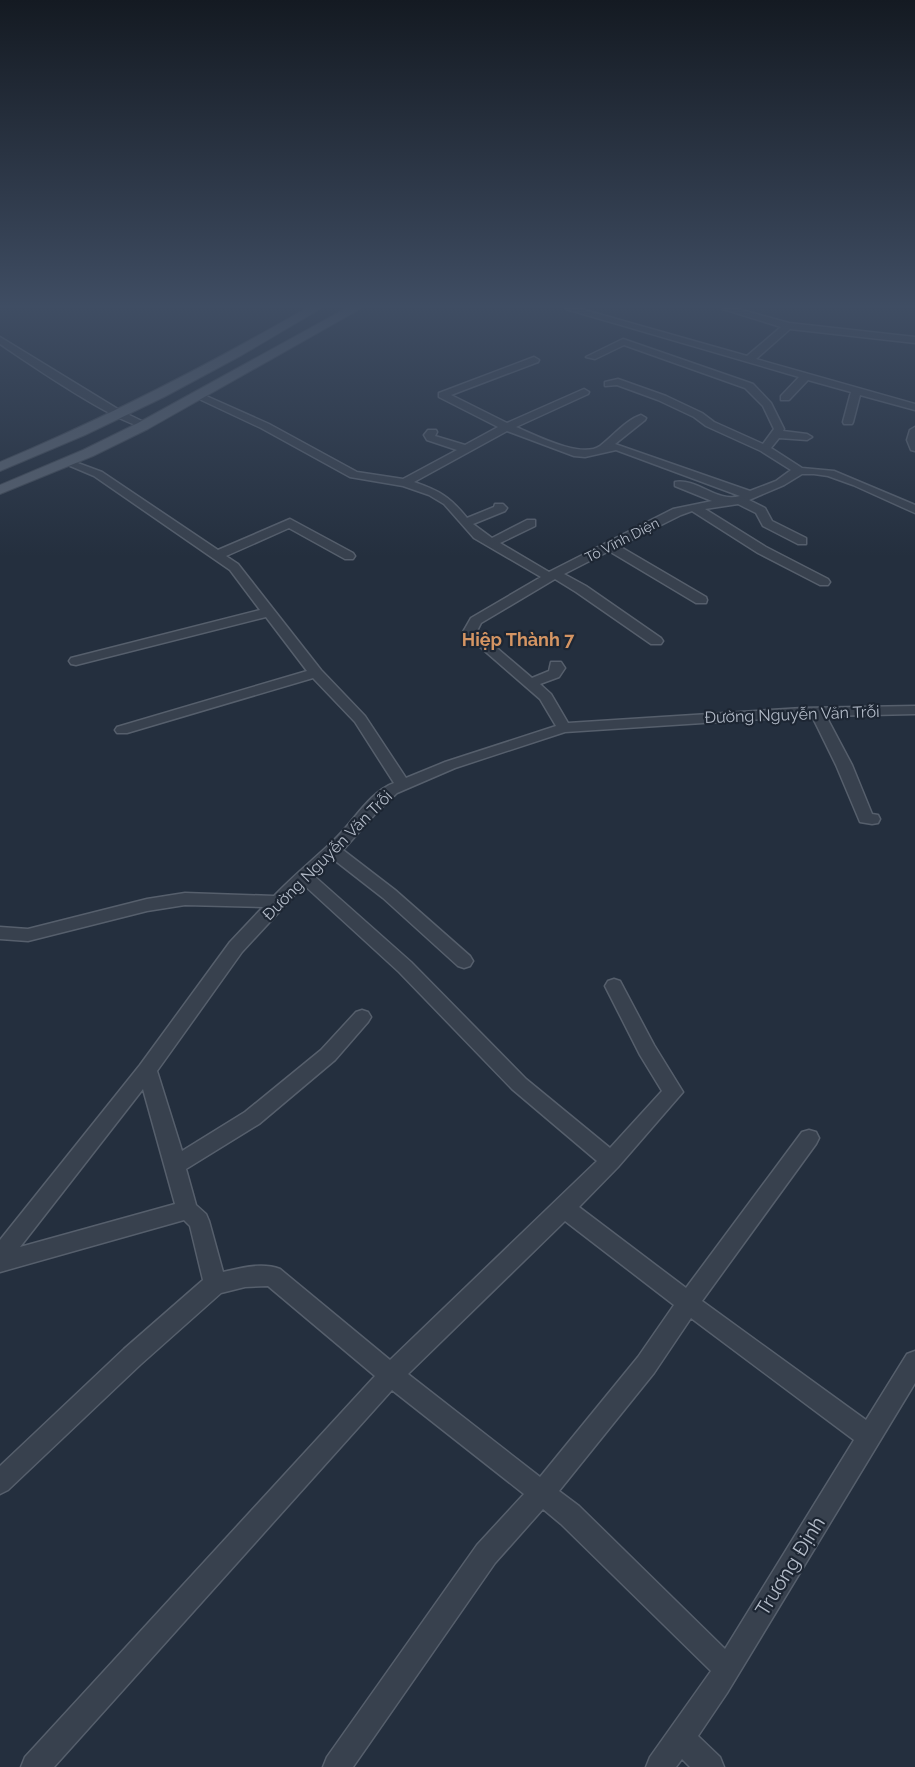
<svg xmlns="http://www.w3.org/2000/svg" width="915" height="1767" font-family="Raleway,sans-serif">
<rect width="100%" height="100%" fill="#242f3e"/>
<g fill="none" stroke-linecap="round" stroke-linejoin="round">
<g stroke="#565f6c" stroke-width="3">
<path id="minor" d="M566,309H581L747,356L781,327L723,309H738L789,323L915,337V343L790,329L756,359L915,404V410L860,395L853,422L852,424H844L843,422L851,392L808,380L789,400H781V396L799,377Z
M0,337L121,411L150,425L149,427C126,431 24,360 0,344Z
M623,339L753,384L771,403L784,429L783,431L807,434L812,437L807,440L779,438L771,448L802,468L834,471L915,505V513L853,485L828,476L814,474H802L784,485L749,500L765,508L772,521L806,538V544H798L763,526L756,513L738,504L705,509L766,547L828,579L830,582L828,585H820L758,553L692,511L681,515L619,546L706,597L707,600L706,603H696L609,551L564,574L586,586L661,638L663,641L661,644H651L576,592L555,579L481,623L477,631L532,678L549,671L551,662H561L565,668L559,677L540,684L551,694L568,723L803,708L915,706V714L826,716L852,765L872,814L878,815L880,819L878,823L872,824L860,822L836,765L812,716L565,732L455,768L397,793L375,814L343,850L395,890L470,956L473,961L470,966L464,968L458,966L383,898L333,859L313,875L411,962L526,1079L610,1148L662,1091L640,1055L605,986L608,981L614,979L620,981L654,1045L683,1092L618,1167L579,1207L686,1288L802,1132L809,1130L816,1132L819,1138L816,1144L702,1301L866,1420L907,1354L915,1351V1383L727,1693L698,1736L720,1757L724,1767H690L682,1759L676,1767H646L650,1757L711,1671L561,1524L543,1509L495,1563L353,1767H323L327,1757L477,1545L524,1494L392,1390L54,1767H21L25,1757L375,1376L268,1286L245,1287L221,1293L140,1365L8,1490L0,1494V1466L124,1349L203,1280L190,1226L184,1220L0,1272V1240L140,1065L230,942L263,907L185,905L147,911L28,941L0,939V927L28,929L147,899L185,893L274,896C293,876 313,860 333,841C353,823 368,793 394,783L355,722L313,678L127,733H117L115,730L117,727L307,671L266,617L76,665L71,664L69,661L71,658L260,610L230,570L94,476L61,462L67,459L102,472L218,550L290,519L353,553L355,556L353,559H345L289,528L226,556L238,564L321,670L365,716L406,778L445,762L556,726L540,699L463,632L471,618L541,577L474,538L444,504L429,495L403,486L350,477L261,428L195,397L204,395L269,424L357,472L403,479L457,450L427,440L424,435L428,430H436L437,432L435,436L465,445L498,427L439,397V393L534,357L539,360L538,362L451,395L507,423L584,389L589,392L588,394L516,427C535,435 581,459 600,446C613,436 626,420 641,415L646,418L645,420L615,444L750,491L776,481L791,470L761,451L706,426L694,417L658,400L617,385L605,386V382L618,379L666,396L702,413L714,422L763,444L774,429L763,406L745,388L624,345L595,359L586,357ZM507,431L574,456L585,457L616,450L740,496C716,503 698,478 675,482V486L712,501L673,509L549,572L500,543L535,526V520H527L492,538L473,524L505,511L507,508L503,504H495L494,507L467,518C450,497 440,491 414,482ZM304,885L399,972L512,1089L597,1161L390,1360L280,1269C262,1262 241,1268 223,1272L209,1221L206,1214L196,1205L186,1169L259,1124L335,1060L368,1022L371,1017L368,1012L362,1010L356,1012L321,1050L245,1112L182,1151L157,1071L242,952ZM143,1089L175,1204L20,1247ZM565,1221L674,1305L638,1357L540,1477L408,1374ZM691,1318L854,1440L725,1649L579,1506L559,1491L654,1373Z
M915,427V451L911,450L907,440L910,430Z"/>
</g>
<g stroke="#414a57" stroke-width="2">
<path id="major" d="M305,309H320L242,355L164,397L85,435L0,471V462C105,418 206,366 305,309Z
M345,309H360L148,429L93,456L0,494V485L83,450L138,423Z"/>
</g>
<use href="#minor" fill="#38414e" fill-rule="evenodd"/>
<use href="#major" fill="#56606e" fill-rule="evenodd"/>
</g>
<linearGradient id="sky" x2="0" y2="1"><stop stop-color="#141a22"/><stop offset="0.55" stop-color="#3f4d63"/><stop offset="1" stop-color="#3f4d63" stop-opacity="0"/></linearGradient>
<rect width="915" height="557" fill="url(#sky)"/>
<g text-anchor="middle" stroke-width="4.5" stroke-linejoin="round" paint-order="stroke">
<g font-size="14" fill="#b4bcc9" stroke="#1d2633">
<text transform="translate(622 540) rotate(-27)" y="5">Tô Vĩnh Diện</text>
</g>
<g font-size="16" fill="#b4bcc9" stroke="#1d2633">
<text transform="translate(792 714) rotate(-2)" y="6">Đường Nguyễn Văn Trỗi</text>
<text transform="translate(327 855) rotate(-45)" y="6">Đường Nguyễn Văn Trỗi</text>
</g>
<g font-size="18" font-weight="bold" fill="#d59563" stroke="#1d2633">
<text x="518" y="646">Hiệp Thành 7</text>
</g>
<g font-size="20" fill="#b4bcc9" stroke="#1d2633">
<text transform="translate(790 1566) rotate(-58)" y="7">Trương Định</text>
</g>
</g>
</svg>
